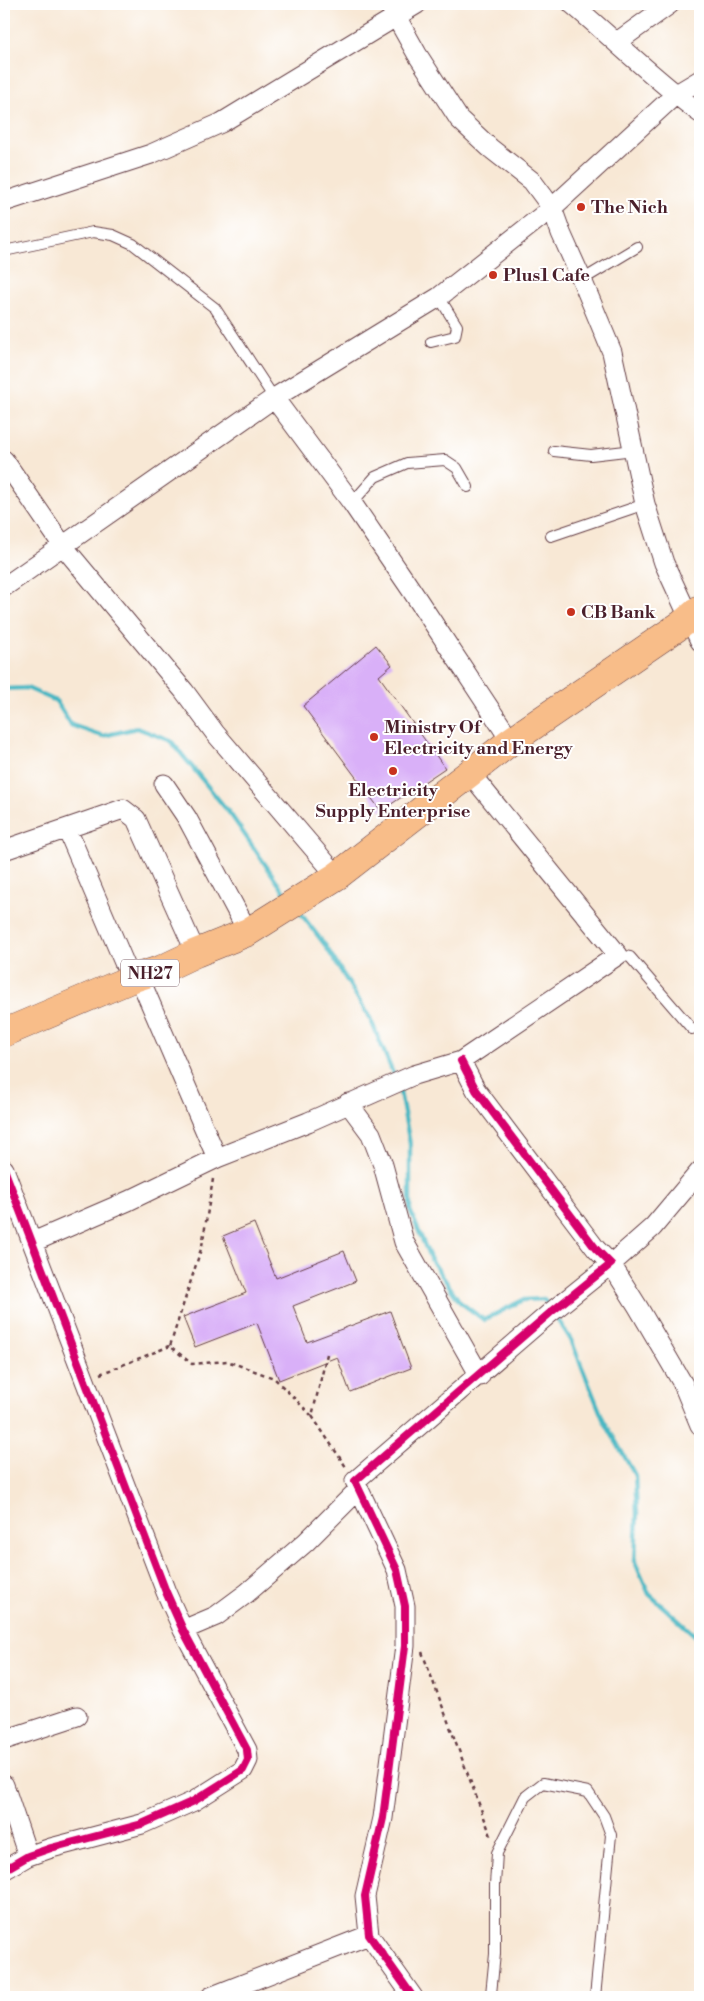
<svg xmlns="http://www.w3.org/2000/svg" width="704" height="2001" font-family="'Libre Bodoni',serif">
<rect width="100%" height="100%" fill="#fff"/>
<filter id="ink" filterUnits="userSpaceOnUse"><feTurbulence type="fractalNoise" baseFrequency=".02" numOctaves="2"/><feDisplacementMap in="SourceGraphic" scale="10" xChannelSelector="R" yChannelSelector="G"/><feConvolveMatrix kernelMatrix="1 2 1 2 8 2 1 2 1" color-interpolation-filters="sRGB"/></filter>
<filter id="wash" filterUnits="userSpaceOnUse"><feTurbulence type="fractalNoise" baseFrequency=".0096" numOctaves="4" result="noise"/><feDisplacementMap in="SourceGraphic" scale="20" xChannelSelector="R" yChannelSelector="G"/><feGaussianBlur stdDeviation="1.12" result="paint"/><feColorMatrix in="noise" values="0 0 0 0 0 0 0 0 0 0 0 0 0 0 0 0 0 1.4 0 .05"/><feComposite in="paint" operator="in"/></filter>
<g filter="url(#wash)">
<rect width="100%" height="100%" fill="#f8e8d5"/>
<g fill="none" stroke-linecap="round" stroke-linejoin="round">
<path stroke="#49b7c3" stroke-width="4.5" d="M4,689L27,688L56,701L71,725L103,736L137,728L171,741L231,815L287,896
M298,910L325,945L370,1018L395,1078
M399,1087L410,1144V1210L430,1258L460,1302L484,1320L523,1300L544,1299L550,1308
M555,1315L571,1340L603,1419L635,1475L637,1513L635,1562L649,1594L700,1640"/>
</g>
<g id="blocks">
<path fill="#d9b0f8" d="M376,645L392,665L379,676L445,768L381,811L303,706Z
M254,1223L276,1278L344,1251L356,1281L293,1306L307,1342L390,1311L411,1368L350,1392L337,1357L279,1380L257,1323L195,1347L183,1317L246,1293L223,1236Z"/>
</g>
</g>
<g filter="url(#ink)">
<use href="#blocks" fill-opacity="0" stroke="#643d44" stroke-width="1"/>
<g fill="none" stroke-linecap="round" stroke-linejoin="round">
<g stroke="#643d44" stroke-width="12">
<path id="lane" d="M4,251L93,232L113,235L133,244L215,308L274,398
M582,280L637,247
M431,342L455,336L457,326L439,297
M554,451L591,455L634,450
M352,503L375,477L407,463L445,460L457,468L468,487
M551,536L645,504
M618,955L630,957L692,1029
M493,1997L491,1994L495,1954V1885L497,1853L525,1797L543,1783L588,1792L604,1816L611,1835L595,1997"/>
</g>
<g stroke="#643d44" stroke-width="21">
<path id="street" d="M389,4L417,54L459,119L490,148L532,181L552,208L561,233L582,280L612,352L645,504L664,563L700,641
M572,4C615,40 655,80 700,113
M617,42L670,4
M4,202L151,154L221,123L417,4
M274,398L352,503L410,588L511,741
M4,460L63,546L184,691L215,733L337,876
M4,587L274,398L439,297L552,208L675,95L700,80
M164,784L187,818L248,932
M67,829L131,979
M4,850L123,809L136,819L196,953
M139,977L217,1158
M348,1103L371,1134L383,1165L404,1242L480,1376
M4,1169L166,1592L183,1630L247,1750L248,1760L243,1770L194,1801L142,1824L51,1848L28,1856L4,1870
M700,1171L653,1227L611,1264L638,1307L683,1384L700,1425
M33,1242L128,1201L217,1158L308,1122L414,1075L461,1061L618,955L469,772
M183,1630L216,1616L247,1593L306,1542L359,1489
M4,1740L77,1716
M4,1785L28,1856
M210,1997L369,1935
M413,1997L369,1935L365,1896L383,1818L405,1646V1606L397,1570L355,1481L550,1313L611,1264L596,1249L476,1090L461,1061"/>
</g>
<g stroke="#643d44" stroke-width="29">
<path id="primary" d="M4,1033L131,979L162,969L196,953L248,932L337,876L511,741L682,624L700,609"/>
</g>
<path stroke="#643d44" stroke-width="2.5" stroke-dasharray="4 4" stroke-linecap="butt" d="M213,1179L202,1246L170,1346L192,1364L227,1361L274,1378L312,1416
M327,1354L312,1416L346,1467
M100,1374L170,1346
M422,1652L491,1836"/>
<use href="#lane" stroke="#fff" stroke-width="10"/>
<use href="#street" stroke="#fff" stroke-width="19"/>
<use href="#primary" stroke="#f8bd89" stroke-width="28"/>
<g stroke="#fff" stroke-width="11">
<path id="cycleway" d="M4,1169L166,1592L183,1630L247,1750L248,1760L243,1770L194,1801L142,1824L51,1848L28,1856L4,1870
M413,1997L369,1935L365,1896L383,1818L405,1646V1606L397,1570L355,1481L550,1313L611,1264L596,1249L476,1090L461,1061"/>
</g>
<use href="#cycleway" stroke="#d6006c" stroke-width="8"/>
</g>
</g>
<g fill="#c8321e" stroke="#fff" stroke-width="2">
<circle cx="581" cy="207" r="5"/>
<circle cx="493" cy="275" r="5"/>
<circle cx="571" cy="612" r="5"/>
<circle cx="374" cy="737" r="5"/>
<circle cx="393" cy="771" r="5"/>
</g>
<g text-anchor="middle" stroke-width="4" stroke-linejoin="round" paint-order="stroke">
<rect fill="#fff" stroke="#80626b" stroke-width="1" x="121" y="959.5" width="58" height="27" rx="4"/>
<g font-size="16" font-weight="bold" fill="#4a1f2b">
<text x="150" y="979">NH27</text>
</g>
<g font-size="18" font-weight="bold" fill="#4a1f2b" stroke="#fff" text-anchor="start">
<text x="591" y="213">The Nich</text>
<text x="503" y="281">Plus1 Cafe</text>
<text x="581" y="618">CB Bank</text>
<text x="384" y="733">Ministry Of<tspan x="384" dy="21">Electricity and Energy</tspan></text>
<text x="393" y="796" text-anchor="middle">Electricity<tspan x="393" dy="21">Supply Enterprise</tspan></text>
</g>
</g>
<rect width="704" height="2001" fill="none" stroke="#fff" stroke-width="20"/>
</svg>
